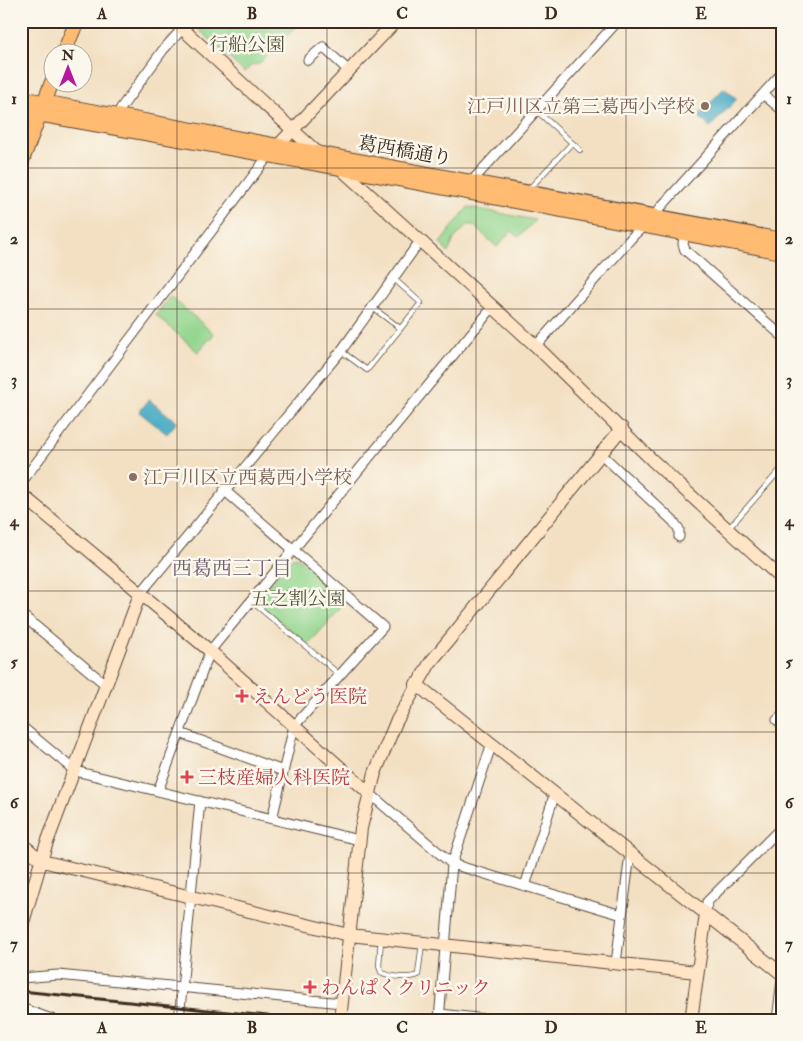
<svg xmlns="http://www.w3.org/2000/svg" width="803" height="1041" font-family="'IM FELL Double Pica','Noto Serif JP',serif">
<rect width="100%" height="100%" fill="#fbf7ec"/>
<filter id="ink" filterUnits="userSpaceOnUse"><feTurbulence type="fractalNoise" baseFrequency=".02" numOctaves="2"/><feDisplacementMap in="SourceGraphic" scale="10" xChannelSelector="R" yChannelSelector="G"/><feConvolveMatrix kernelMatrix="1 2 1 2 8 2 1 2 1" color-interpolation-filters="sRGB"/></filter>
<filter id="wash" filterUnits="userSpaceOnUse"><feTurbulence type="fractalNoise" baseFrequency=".0096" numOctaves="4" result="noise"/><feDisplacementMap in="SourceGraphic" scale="20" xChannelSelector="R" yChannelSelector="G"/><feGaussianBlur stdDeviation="1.12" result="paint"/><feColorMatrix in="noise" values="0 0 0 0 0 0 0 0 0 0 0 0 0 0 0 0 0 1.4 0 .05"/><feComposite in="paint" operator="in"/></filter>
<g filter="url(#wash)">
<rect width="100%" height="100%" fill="#f3e0c3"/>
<path fill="#93d68e" stroke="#678056" d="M190,21H302L259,64L252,65L244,72Z
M468,207L535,220L519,237L511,231L497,247L473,225H467L454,239L448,253L440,243Z
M170,296L214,334L198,352L156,315Z
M297,557L347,601L308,645L259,604L258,598L292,558Z"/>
<path fill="#46abc5" stroke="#406a72" d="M724,88L737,99L710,127L698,116Z
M149,400L177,422L167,434L139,412Z"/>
</g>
<g filter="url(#ink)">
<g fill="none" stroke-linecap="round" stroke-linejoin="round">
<g stroke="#574537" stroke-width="6">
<path id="lane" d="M537,111L580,150
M529,189L572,143
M373,308L400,328
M341,351L367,370L421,303L393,278
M729,528L782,468
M251,601L340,675
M381,939L379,966L381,972C390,977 409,979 418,975L422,943"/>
</g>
<g stroke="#574537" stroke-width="11">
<path id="street" d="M308,60L323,47L349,71
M763,94L782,110
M117,116L121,108L163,50L182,29
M472,181L618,21
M685,230L683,244L685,250L782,336
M536,346L634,235L655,216L661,207L782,73
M600,453L673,521L679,529V537
M21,483L269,155
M224,490L383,627L294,726L272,819
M140,594L341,351L420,241
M21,614L105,684
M782,716L777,720L782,724
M21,726L75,771L359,840
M180,733L283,771
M158,791L210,651L492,308
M369,793L452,864L622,915
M525,886L555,793
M706,914L707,902L782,827
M616,963L630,854
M21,978L58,975L342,1003
M21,1008L54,1020
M440,1014L495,1020
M179,1020L200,801
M439,1020L452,864L492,743
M777,1020L782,980"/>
</g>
<g stroke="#574537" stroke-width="14">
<path id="secondary" d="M174,21L320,155
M272,152L396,21
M339,167L536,346L652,460L782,579
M21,494L210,651L369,793
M416,684L782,974
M21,843L42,861L349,935L697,972
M21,929L45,848L140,594
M340,1020L361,828L375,773L396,722L430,663L622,428
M691,1020L706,914"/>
</g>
<g stroke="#574537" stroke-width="16">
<path id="primary" d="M64,52L77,21
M21,98L782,240
M21,111L341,168L782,252
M21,163L52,82"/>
</g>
<use href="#lane" stroke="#fff" stroke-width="4.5"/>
<use href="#street" stroke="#fff" stroke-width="9"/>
<use href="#secondary" stroke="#ffe4c6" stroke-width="12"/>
<use href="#primary" stroke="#febb71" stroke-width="14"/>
<path stroke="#3b2a1e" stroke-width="3" d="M21,991L307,1020"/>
</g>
</g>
<path fill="none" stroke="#3b2a1e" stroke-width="1" stroke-opacity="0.55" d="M177,21V1020M327,21V1020M476,21V1020M626,21V1020M21,168H782M21,309H782M21,450H782M21,591H782M21,732H782M21,873H782"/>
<g fill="#8d6e63" stroke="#fbf7ec" stroke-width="2">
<circle cx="705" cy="106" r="5"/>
<circle cx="133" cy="477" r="5"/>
</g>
<g fill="#e0444e" stroke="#fbf7ec" stroke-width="2">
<path d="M239.5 688.5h5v5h5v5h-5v5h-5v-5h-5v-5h5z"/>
<path d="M184.5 769.5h5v5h5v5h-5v5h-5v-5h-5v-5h5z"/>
<path d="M307.5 979.5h5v5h5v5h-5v5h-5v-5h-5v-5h5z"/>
</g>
<g text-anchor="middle" stroke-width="5" stroke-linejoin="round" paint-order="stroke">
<g font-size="19" fill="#51553a" stroke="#fbf7ec">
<text x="247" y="51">行船公園</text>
<text x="298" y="605">五之割公園</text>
</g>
<g font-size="19" fill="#785e54" stroke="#fbf7ec" text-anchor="end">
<text x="695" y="113">江戸川区立第三葛西小学校</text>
<text x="143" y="484" text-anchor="start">江戸川区立西葛西小学校</text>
</g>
<g font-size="19" fill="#3b2a1e" stroke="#fbf7ec">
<text transform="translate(405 150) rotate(10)" y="7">葛西橋通り</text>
</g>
<g font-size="19" fill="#be3a42" stroke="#fbf7ec" text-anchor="start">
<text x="253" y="703">えんどう医院</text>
<text x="198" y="784">三枝産婦人科医院</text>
<text x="321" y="994">わんぱくクリニック</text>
</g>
<g font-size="20" fill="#6c5c6b" stroke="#fbf7ec">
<text x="232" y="575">西葛西三丁目</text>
</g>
</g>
<rect width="803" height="1041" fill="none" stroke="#fbf7ec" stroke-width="55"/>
<g transform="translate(68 68)"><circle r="24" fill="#fbf7ec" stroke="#aea59a"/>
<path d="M0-4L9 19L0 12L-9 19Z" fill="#b5179e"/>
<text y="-8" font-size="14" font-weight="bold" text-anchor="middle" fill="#3b2a1e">N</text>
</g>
<rect x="28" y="28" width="748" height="986" fill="none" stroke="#3b2a1e" stroke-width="2"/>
<g font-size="16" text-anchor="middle" font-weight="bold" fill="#3b2a1e">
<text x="102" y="19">A</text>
<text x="252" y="19">B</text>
<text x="402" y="19">C</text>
<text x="551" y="19">D</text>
<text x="701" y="19">E</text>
<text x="14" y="104">1</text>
<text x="789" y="104">1</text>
<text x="14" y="244">2</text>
<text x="789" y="244">2</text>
<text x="14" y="385">3</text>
<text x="789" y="385">3</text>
<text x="14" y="526">4</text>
<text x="789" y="526">4</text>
<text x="14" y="667">5</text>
<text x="789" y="667">5</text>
<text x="14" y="808">6</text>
<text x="789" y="808">6</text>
<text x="14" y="949">7</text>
<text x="789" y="949">7</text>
<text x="102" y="1033">A</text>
<text x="252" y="1033">B</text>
<text x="402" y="1033">C</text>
<text x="551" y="1033">D</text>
<text x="701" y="1033">E</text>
</g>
</svg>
